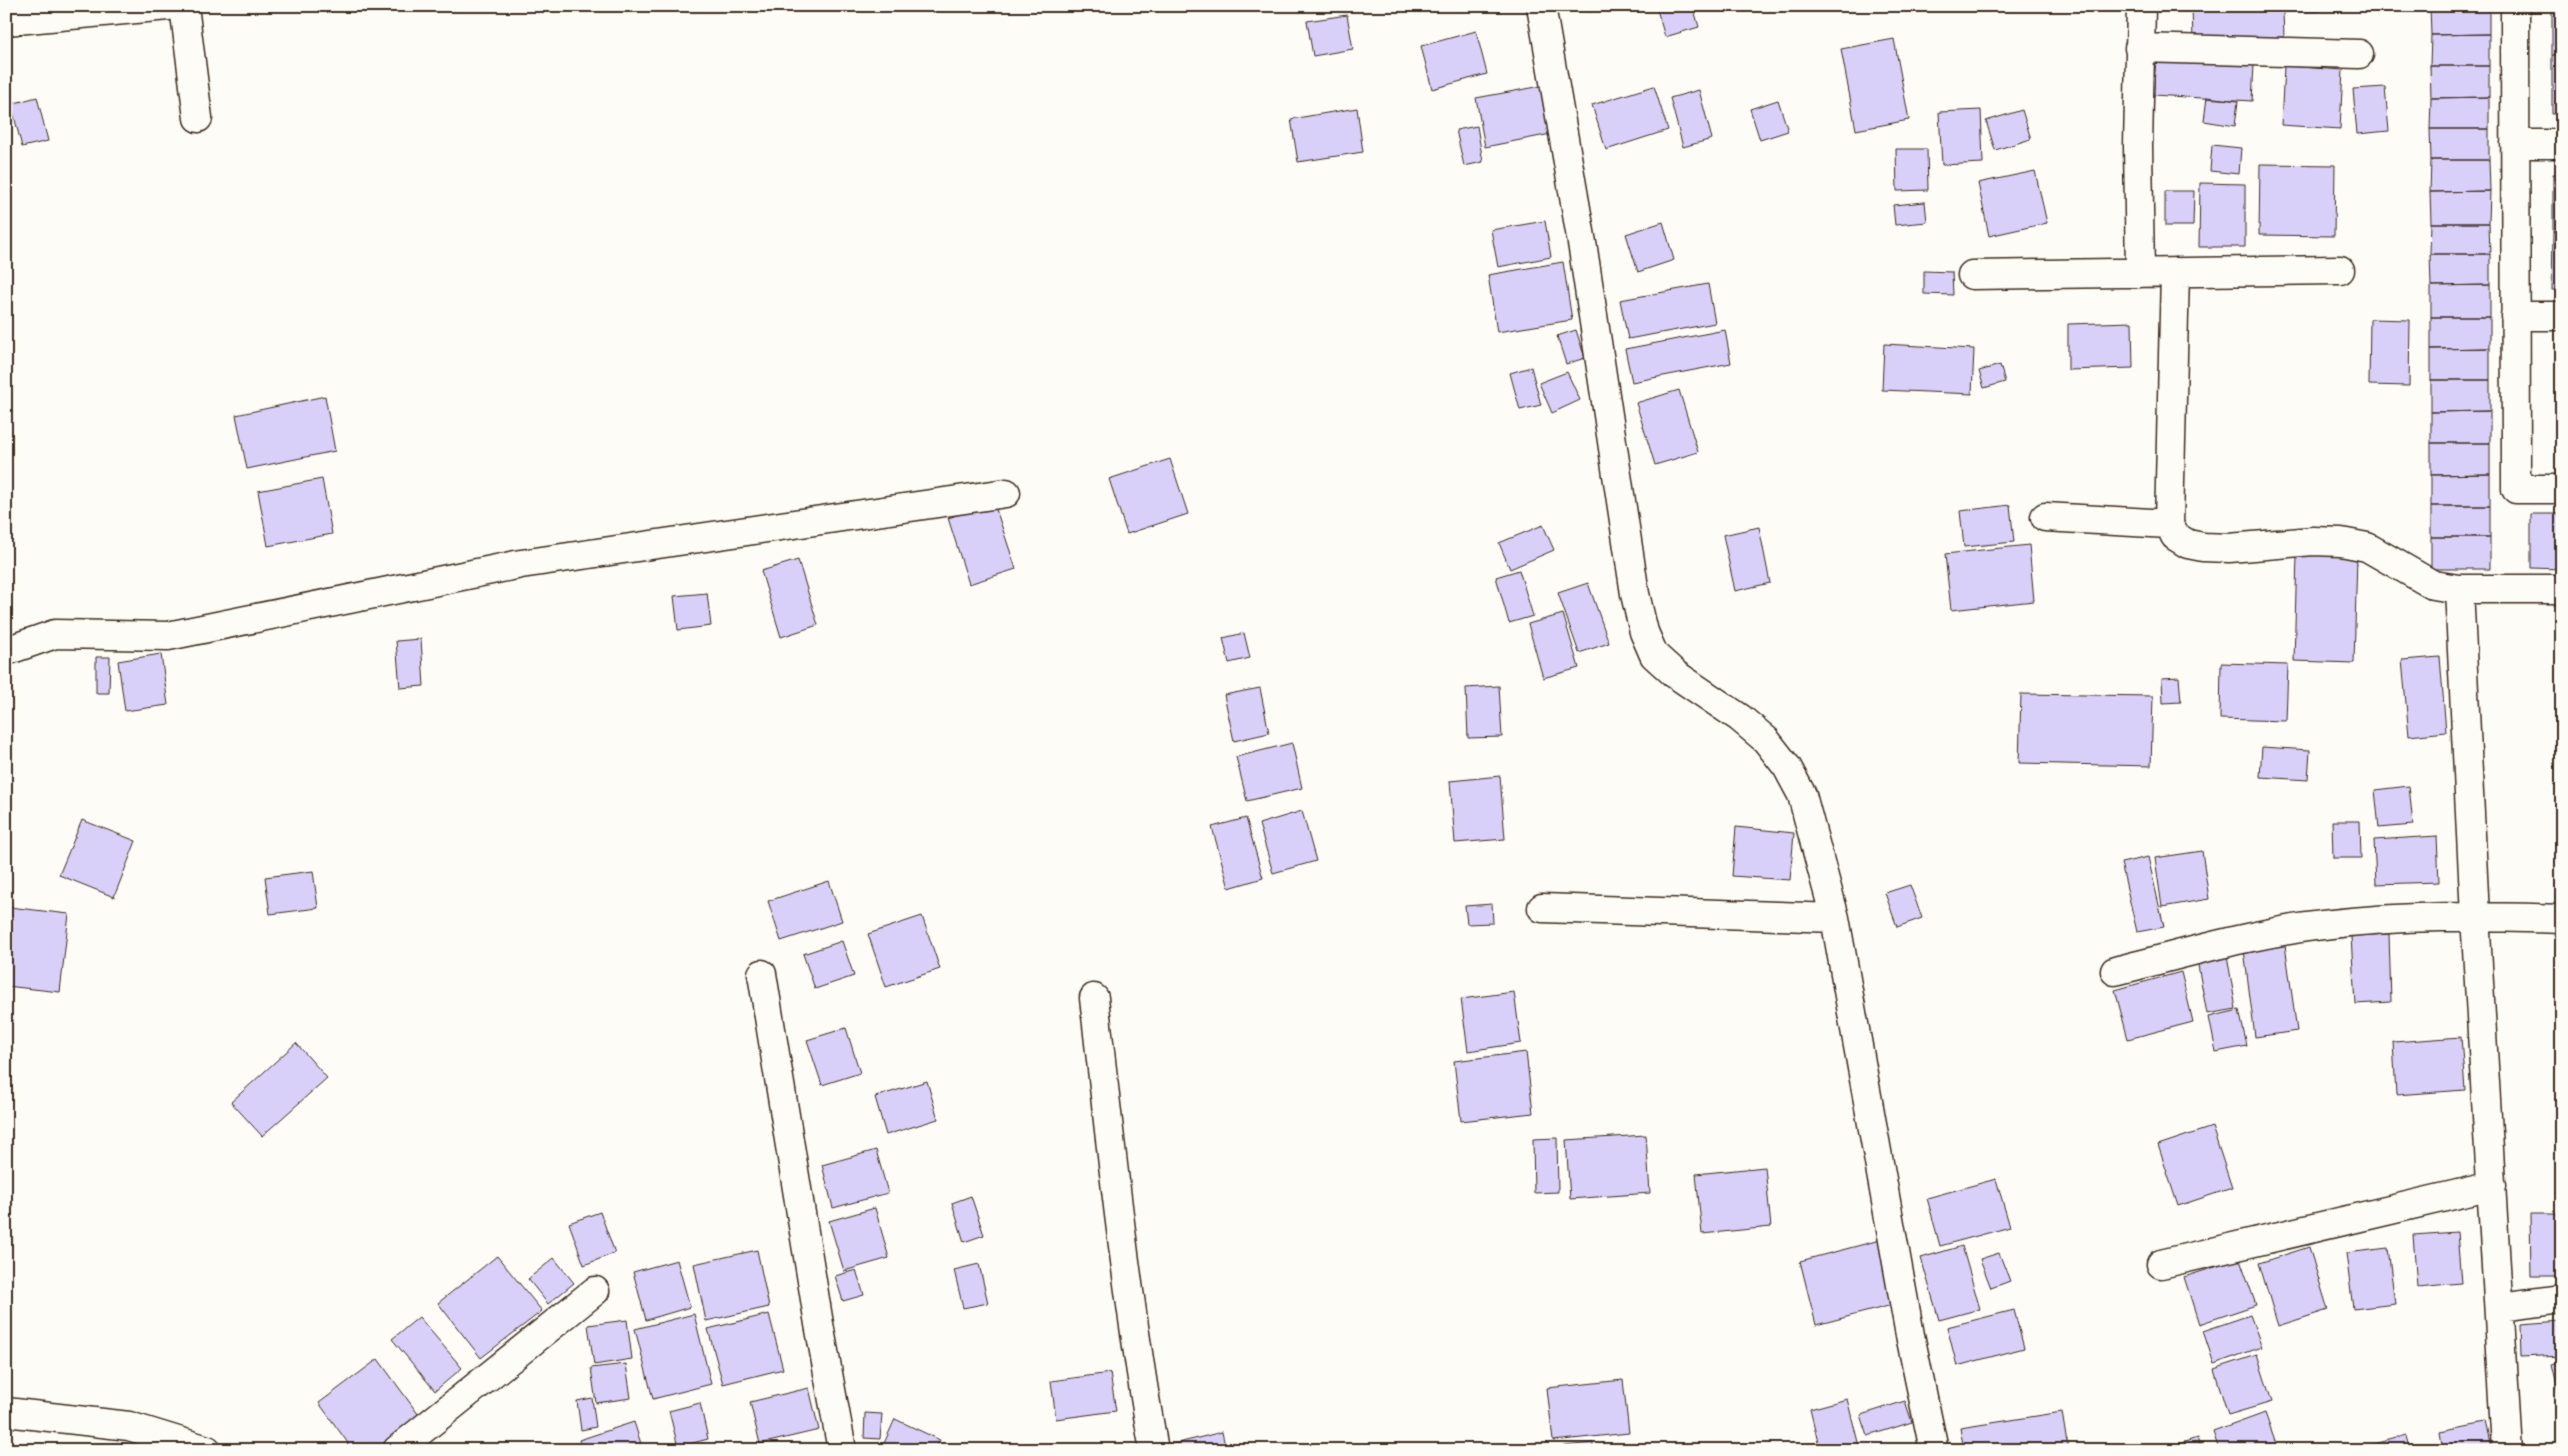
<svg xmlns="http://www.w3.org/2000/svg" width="2568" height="1456" font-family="'Playpen Sans',sans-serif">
<rect width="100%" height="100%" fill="#fdfcf7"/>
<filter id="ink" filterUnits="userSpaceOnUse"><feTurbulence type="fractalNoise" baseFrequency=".02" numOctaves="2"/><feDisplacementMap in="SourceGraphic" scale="10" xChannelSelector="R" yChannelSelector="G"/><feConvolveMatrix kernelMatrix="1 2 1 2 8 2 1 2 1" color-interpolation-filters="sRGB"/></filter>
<g filter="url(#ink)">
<path fill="#d8d0f8" stroke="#3b2a1e" d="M1588,6H1607L1590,12Z
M1656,6H1693L1699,27L1665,37Z
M2192,6H2320V11L2283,12L2284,37L2193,41Z
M2430,6H2489V34L2431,35Z
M2552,6H2562V56H2552Z
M1347,15L1353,49L1313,56L1307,21Z
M1476,31L1487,74L1432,89L1421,46Z
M2489,34V66H2430L2431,35Z
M1894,39L1909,120L1856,130L1841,49Z
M2552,56H2562V114H2552Z
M2156,59L2254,65L2252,101L2153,95Z
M2284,66L2343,70L2340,129L2281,125Z
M2430,66H2489V97L2431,98Z
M1542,86L1551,134L1485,147L1476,98Z
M1654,86L1668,130L1606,150L1592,105Z
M2385,87L2389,131L2357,134L2353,89Z
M1699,90L1712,139L1683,147L1670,98Z
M37,97L48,141L22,147L11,104Z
M2207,97L2238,101L2235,126L2204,121Z
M2489,97V129H2430L2431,98Z
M1778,100L1788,131L1760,140L1750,109Z
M1357,108L1363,152L1298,162L1291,119Z
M1981,110L1983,163L1942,165L1939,112Z
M2022,110L2031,139L1995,150L1986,121Z
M1477,126L1483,162L1464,166L1456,130Z
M2430,129H2489V160H2431Z
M2212,145L2241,148L2239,174L2210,171Z
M1896,149H1927L1928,190L1897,191Z
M2431,160H2489L2490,191L2430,192Z
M2260,164L2335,165L2334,236L2259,235Z
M2035,171L2047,223L1989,236L1978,183Z
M2553,174H2562V232H2553Z
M2200,183L2245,184V247H2199Z
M2165,191H2194L2193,226H2165Z
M2490,191L2489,223H2431L2430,192Z
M1925,202L1927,222L1895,225L1893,205Z
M1545,221L1551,257L1498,267L1491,230Z
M1663,222L1674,260L1638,272L1626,234Z
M2431,223H2489L2490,254H2430Z
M2553,232H2562V290H2552Z
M2430,254H2490V285L2431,286Z
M1563,262L1572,320L1497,332L1488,275Z
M1924,271L1952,272L1953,295L1924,294Z
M1708,284L1715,323L1628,339L1620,300Z
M2490,285V317H2431V286Z
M2431,317H2490V348L2431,349Z
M2370,319L2410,320L2409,386L2369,385Z
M2132,322L2133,368L2068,370V324Z
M1576,330L1585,358L1566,364L1557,336Z
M1725,330L1731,363L1632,382L1625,349Z
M1884,344L1974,349L1972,394L1882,390Z
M2490,348V380H2431V349Z
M2000,365L2005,382L1984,388L1979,371Z
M1531,367L1541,405L1520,410L1510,373Z
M1567,372L1580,400L1552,413L1539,383Z
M2431,380H2490V411L2431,412Z
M1679,390L1698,452L1655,465L1636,403Z
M325,396L335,451L247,469L236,415Z
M2490,411V443H2431V412Z
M2431,443H2490V474L2431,475Z
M1170,459L1188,514L1127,534L1109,479Z
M2490,474V506H2431V475Z
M322,479L332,534L268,546L258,491Z
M994,503L1016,569L969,584L948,518Z
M2010,505L2014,542L1964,547L1960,511Z
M2431,506H2490V537H2431Z
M2531,514H2562V569L2531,568Z
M1543,525L1554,550L1510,569L1499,543Z
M1759,527L1770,583L1735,591L1723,535Z
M2431,537H2490V569H2431Z
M2029,545L2034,601L1951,610L1945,554Z
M2297,555L2357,556L2354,663L2294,661Z
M798,560L818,625L781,637L761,571Z
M1519,570L1533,616L1509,623L1496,577Z
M1588,583L1609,643L1579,653L1558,593Z
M707,593L711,626L678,630L674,596Z
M1563,614L1579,668L1543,678L1528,624Z
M1244,633L1250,658L1229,663L1223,638Z
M421,639L424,686L400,688L396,641Z
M161,654L168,705L125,711L118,661Z
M96,657H110L109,693H96Z
M2440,657L2446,732L2409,736L2402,660Z
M2221,663L2288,665L2286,721L2220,719Z
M2179,677L2181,702L2163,703L2162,678Z
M1499,686L1502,737L1468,738L1466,688Z
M1260,688L1269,733L1234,741L1224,695Z
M2021,694L2153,696L2151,766L2019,763Z
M1292,743L1302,788L1247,801L1236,757Z
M2262,747L2310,750L2308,780L2260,777Z
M1500,776L1505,839L1455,843L1450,781Z
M2409,786L2413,825L2379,828L2375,790Z
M1302,811L1316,861L1273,873L1259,824Z
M1246,818L1263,878L1229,888L1212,827Z
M82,820L136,841L114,897L59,875Z
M2332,821H2360L2361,858H2333Z
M1736,827L1794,833L1790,880L1732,876Z
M2437,836L2439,882L2376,884L2374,840Z
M2202,851L2209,899L2162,907L2155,858Z
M2148,857L2164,927L2137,932L2121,863Z
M313,871L318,908L270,914L265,877Z
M829,881L842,921L781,941L768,901Z
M1910,885L1922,918L1897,927L1885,893Z
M1492,904L1493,923L1467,924L1465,906Z
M9,907L69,914L60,992L6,986Z
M922,916L940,969L886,987L868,934Z
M2389,934L2391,1002L2355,1004L2351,936Z
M842,941L854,976L815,989L803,954Z
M2285,945L2297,1031L2255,1037L2244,950Z
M2227,955L2236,1009L2207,1014L2197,960Z
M2181,972L2193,1022L2128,1039L2115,990Z
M1514,992L1521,1043L1468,1051L1461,999Z
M2239,1010L2247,1046L2216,1052L2209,1017Z
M846,1028L860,1073L822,1085L807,1040Z
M2461,1037L2465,1090L2396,1095L2393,1042Z
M296,1043L327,1078L262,1136L231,1102Z
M1526,1052L1533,1113L1461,1121L1454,1061Z
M927,1081L938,1119L886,1135L875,1097Z
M2212,1127L2232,1188L2178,1206L2158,1145Z
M1646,1135L1650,1193L1570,1199L1566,1140Z
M1557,1138L1558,1192L1534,1193L1533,1139Z
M876,1150L888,1193L833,1208L822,1165Z
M1765,1167L1771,1227L1702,1234L1696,1174Z
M1996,1179L2010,1227L1940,1246L1927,1198Z
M971,1196L984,1235L964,1242L952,1203Z
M875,1208L889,1258L844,1271L829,1221Z
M600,1212L615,1253L584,1265L569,1223Z
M2530,1214H2562V1276H2531Z
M2457,1232L2461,1283L2417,1287L2413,1235Z
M1880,1240L1896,1304L1816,1325L1800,1261Z
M1962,1246L1980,1309L1939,1320L1921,1258Z
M2309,1247L2328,1310L2278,1326L2259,1263Z
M2388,1248L2395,1304L2353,1309L2346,1253Z
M757,1250L769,1307L706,1321L694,1264Z
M1999,1253L2010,1281L1991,1288L1980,1259Z
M497,1256L542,1311L481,1358L438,1303Z
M554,1258L574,1283L548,1304L528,1279Z
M2240,1259L2256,1305L2199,1324L2184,1277Z
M677,1260L690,1307L646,1320L633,1272Z
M979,1264L988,1303L963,1308L954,1270Z
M856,1270L864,1295L843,1301L835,1276Z
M2014,1310L2024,1348L1957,1366L1947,1327Z
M694,1314L711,1384L653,1399L635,1329Z
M769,1314L783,1369L723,1384L708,1329Z
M2250,1315L2262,1347L2214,1364L2203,1331Z
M419,1317L462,1368L435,1391L392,1339Z
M627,1320L632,1359L594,1365L588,1325Z
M2562,1321V1355L2521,1357L2520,1324Z
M2257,1355L2272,1402L2228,1415L2214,1369Z
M378,1359L421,1418L377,1450H353L319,1403Z
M2562,1360V1408L2551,1363Z
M626,1364L631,1398L596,1403L591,1368Z
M1110,1373L1116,1411L1056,1419L1051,1381Z
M1623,1380L1629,1433L1553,1441L1547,1388Z
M809,1388L819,1430L760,1444L750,1402Z
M592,1398L596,1427L581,1430L577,1401Z
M1847,1399L1860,1450H1820L1810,1409Z
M1905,1401L1912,1422L1868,1436L1861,1415Z
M700,1403L708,1439L678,1447L669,1411Z
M2062,1412L2068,1450H1964L1960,1428Z
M865,1413L882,1414L880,1439L864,1438Z
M2265,1413L2278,1450H2219L2213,1432Z
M895,1419L940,1440L935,1450H881Z
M634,1422L643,1450H582L579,1440Z
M2486,1422L2492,1450H2443L2440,1431Z
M1222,1432L1226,1450H1167L1166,1446Z
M2407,1435L2411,1450H2364V1447Z
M2197,1438L2201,1450H2160Z
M1593,1443V1450H1564V1446Z"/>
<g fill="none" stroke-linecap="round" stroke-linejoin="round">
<g stroke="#3b2a1e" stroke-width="31">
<path id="minor" d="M184,6L198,118
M1541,6L1583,249L1635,594L1644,632L1654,655L1675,674L1740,718L1766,740L1787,767L1802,795L1835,918L1910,1335L1934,1450
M2515,6L2516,489H2562
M6,21L168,6
M2139,48L2359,54
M2515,144H2562
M2175,272L2169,524L2175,536L2188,544L2203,547L2229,548L2313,541L2341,542L2367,547L2433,585L2459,589H2562
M2140,273L2138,146L2141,6
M1972,275L2340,270
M2515,316H2562
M2045,517L2169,524
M2459,589L2475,916L2507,1450
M6,651L55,634L168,636L521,564L1006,493
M1542,908L1835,918
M2115,971C2184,954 2252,933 2323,925C2402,915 2482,916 2562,919
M762,974L819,1324L842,1450
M1094,998C1111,1149 1127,1300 1154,1450
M2161,1264L2492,1186
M2499,1307L2562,1299
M6,1412L129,1426L207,1450
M397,1450L595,1291"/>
</g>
<use href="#minor" stroke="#fdfcf7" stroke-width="28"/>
</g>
</g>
<rect width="2568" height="1456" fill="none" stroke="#fdfcf7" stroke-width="25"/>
<rect x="12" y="12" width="2543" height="1431" fill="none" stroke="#3b2a1e" stroke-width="2" filter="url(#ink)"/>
</svg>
